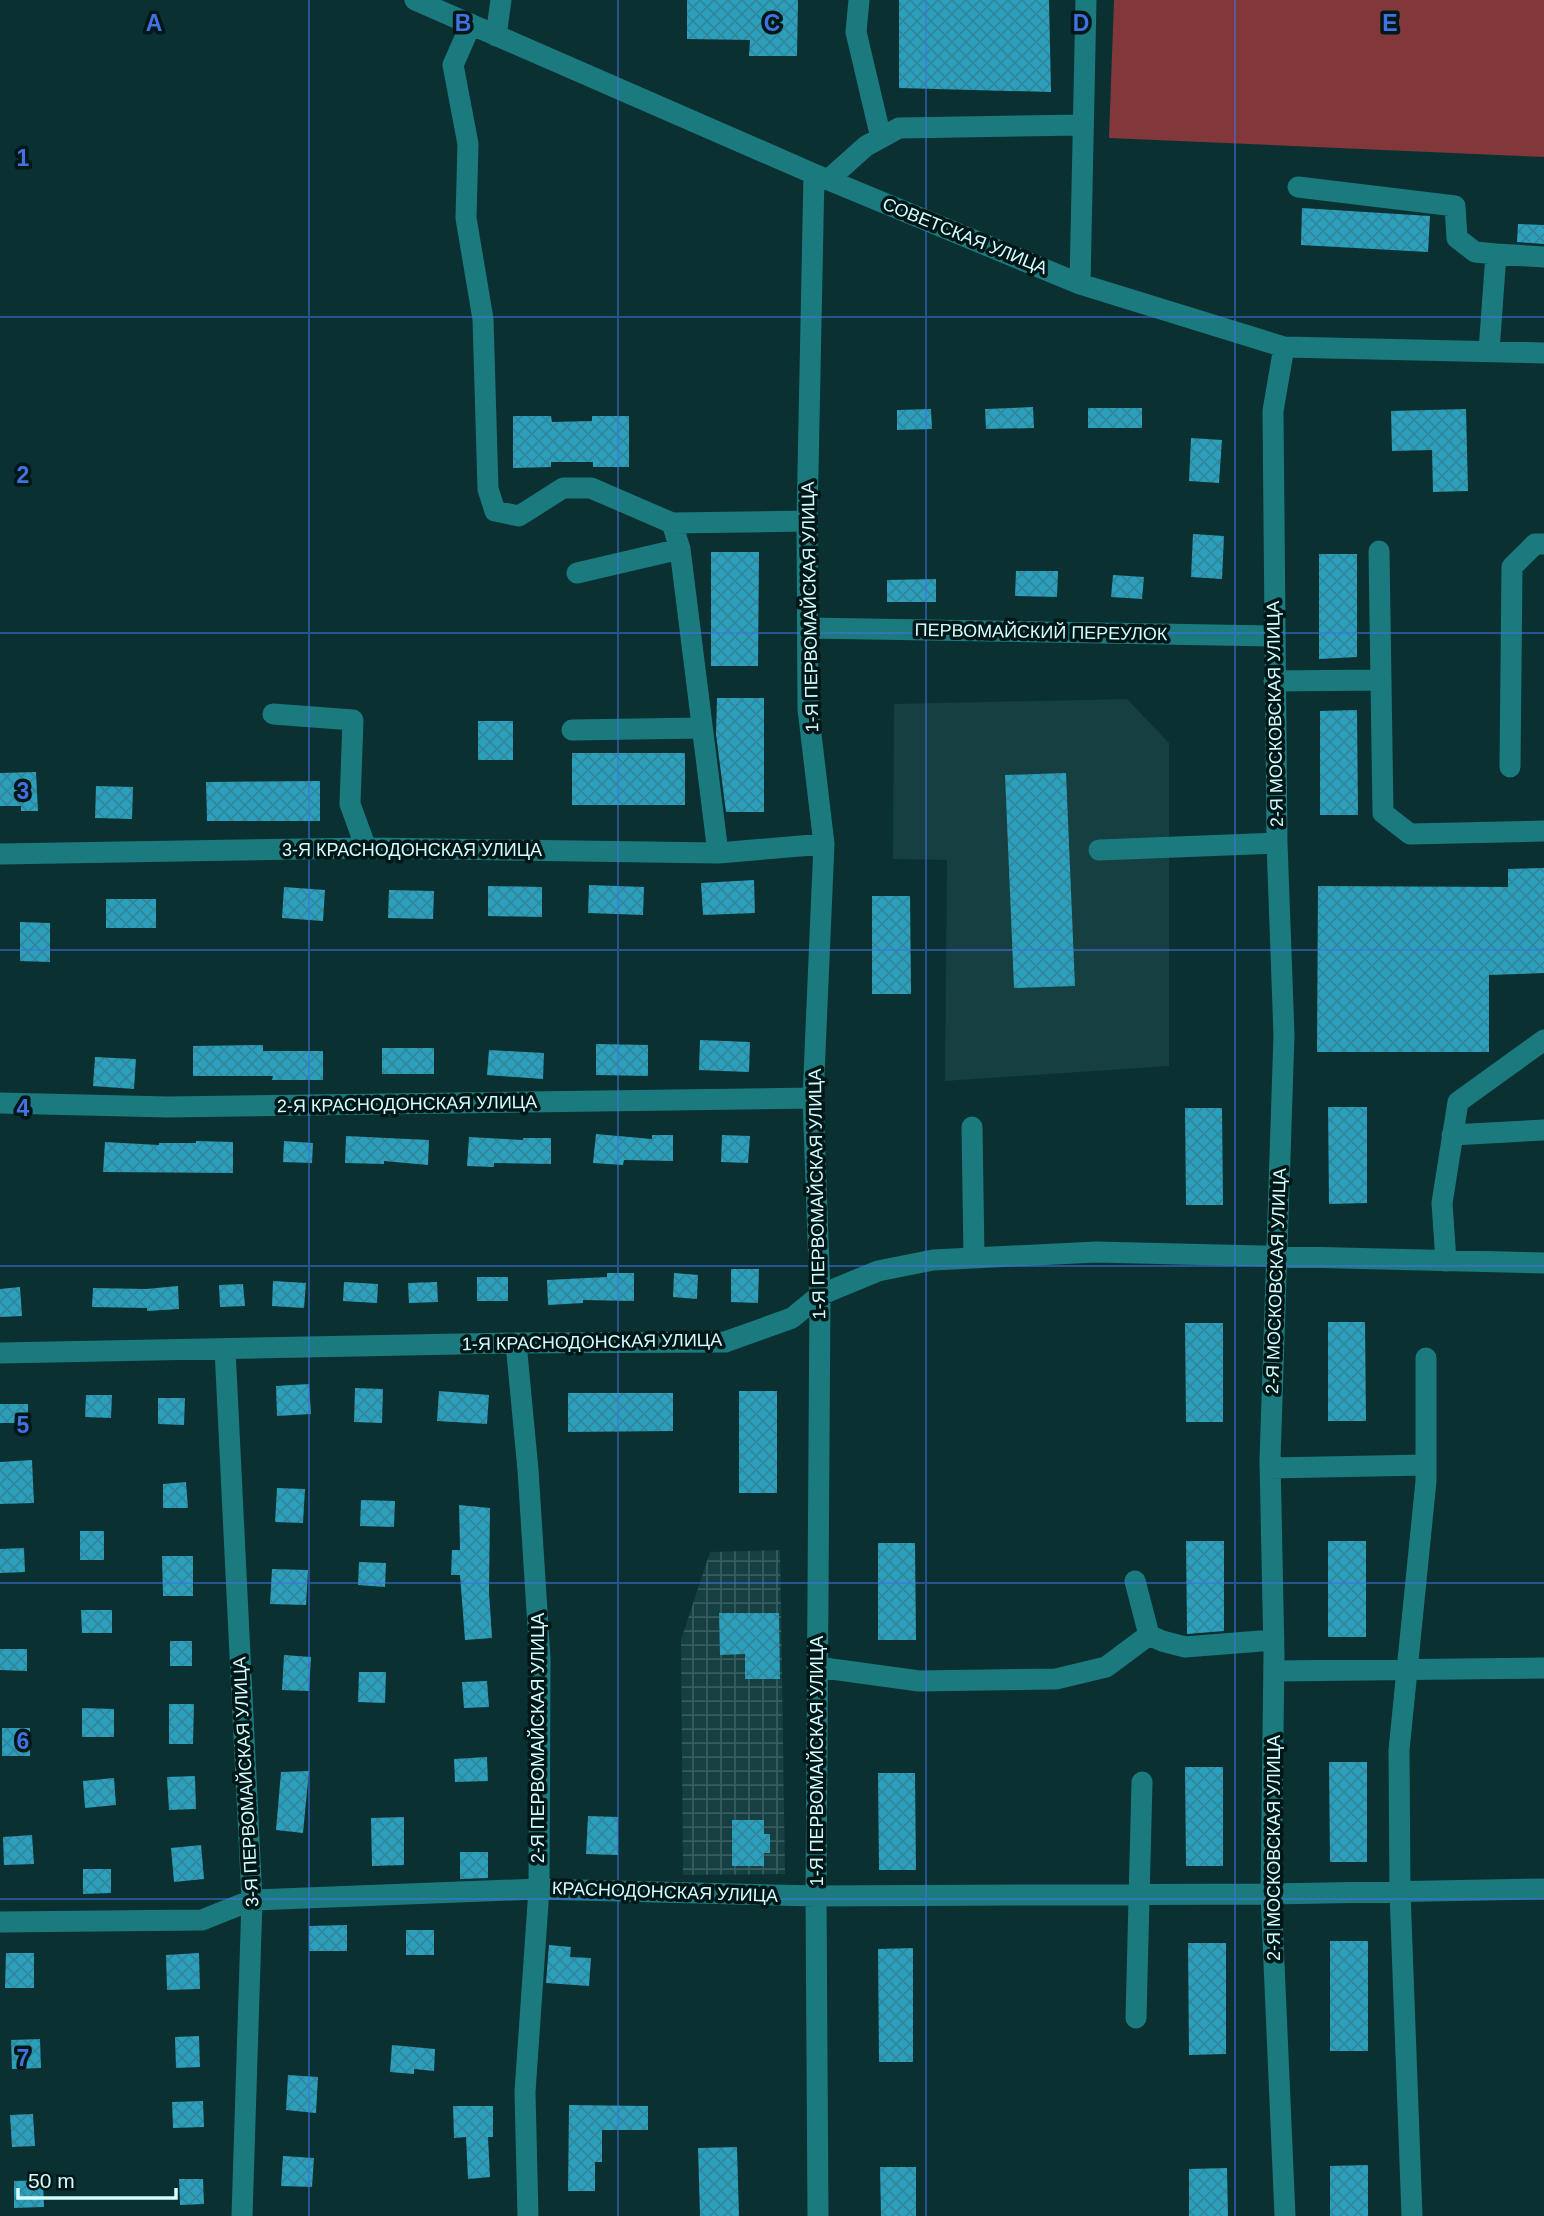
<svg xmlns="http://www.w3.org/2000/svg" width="1544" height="2216" font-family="Helvetica,sans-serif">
<defs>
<pattern id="industrial-grid" width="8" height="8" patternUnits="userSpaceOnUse" patternTransform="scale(1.75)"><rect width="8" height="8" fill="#153f41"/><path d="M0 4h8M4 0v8" fill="none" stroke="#365c5e"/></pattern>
<pattern id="building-cross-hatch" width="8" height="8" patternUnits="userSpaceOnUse" patternTransform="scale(1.75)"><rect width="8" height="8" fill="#2b9fbc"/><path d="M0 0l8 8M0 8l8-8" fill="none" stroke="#31869a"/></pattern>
</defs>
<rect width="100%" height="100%" fill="#0b3032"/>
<path fill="#153f41" d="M1127,699L1169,743V1066L945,1081L947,860L893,859L894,704Z"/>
<path fill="url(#industrial-grid)" d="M780,1550L785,1874L683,1875L681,1640L710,1552Z"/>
<path fill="#82373a" d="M1114,0H1544V157L1109,138Z"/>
<path fill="url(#building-cross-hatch)" d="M687,0H798L797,56H749L750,40L687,39Z
M899,0H1049L1051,92L899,88Z
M1302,208L1430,216L1428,252L1301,245Z
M1518,224L1544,225V244L1517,242Z
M1033,407L1034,428L986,429L985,409Z
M1088,408H1142V428H1088Z
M931,409L932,429L897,430V410Z
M1466,409L1468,491L1433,492L1432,450L1392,451L1391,411Z
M513,416H551L552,422L592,421V416H629V467H593V462H551V467L513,468Z
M1191,438L1222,440L1219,483L1189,481Z
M1193,534L1224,536L1222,579L1191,577Z
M711,552H759L758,666H711Z
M1319,554H1357V657L1319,659Z
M1016,571H1058L1057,597L1015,596Z
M1113,575L1144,577L1142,599L1111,597Z
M936,579V602H887V580Z
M717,698H764V812H726L716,734Z
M1357,710L1358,815H1320V711Z
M478,721H513V760H478Z
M572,753H685V805H572Z
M36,772L38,811H21V806H0V773Z
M1066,773L1075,986L1014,988L1005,775Z
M320,781V821H207L206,782Z
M96,786L133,787L132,819L95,818Z
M1544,868V973L1489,975V1052H1317L1318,886L1508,887V869Z
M754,880L755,913L703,915L701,883Z
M589,885L644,887L643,915L588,913Z
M488,886L542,887V917L488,916Z
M284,887L325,890L323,921L282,918Z
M389,890L434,891L433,919L388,918Z
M872,896H910L911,994H872Z
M106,899H156V928H106Z
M20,922L50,923V962L20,961Z
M700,1040L750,1042L749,1072L699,1070Z
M596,1044L648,1045V1076L596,1075Z
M263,1045V1051H323V1080H272L273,1076H193V1046Z
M382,1048H434V1074H382Z
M489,1050L544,1053L543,1079L487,1075Z
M95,1057L136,1059L134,1089L93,1086Z
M1328,1107H1367V1203L1329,1204Z
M1185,1108H1222L1223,1205H1186Z
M596,1134L652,1139V1135H673V1161L624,1160L623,1165L593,1163Z
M722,1135L750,1136L748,1163L721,1162Z
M346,1136L429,1140L428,1165L384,1161V1164L345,1163Z
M469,1137L523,1140V1138H551V1164L494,1163V1167L467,1166Z
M196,1141L233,1142V1173L103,1172L105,1142L159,1145V1143H196Z
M284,1141L313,1143L312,1163L283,1162Z
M731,1269H759L758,1303L731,1302Z
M607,1273H634V1301L583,1300V1303L548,1305L547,1280L607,1277Z
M674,1273L698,1275L697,1299L673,1297Z
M477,1277H508V1301H477Z
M273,1281L306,1283L304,1308L272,1306Z
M344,1282L378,1284L377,1303L343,1301Z
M437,1282L438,1302L409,1303L408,1283Z
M243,1284L245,1306L220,1307L219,1285Z
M178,1286L179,1309L147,1311V1308L92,1307L93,1288L146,1289Z
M20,1287L22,1316L0,1317V1289Z
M1328,1322H1365L1366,1421H1328Z
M1185,1323H1223V1422H1186Z
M309,1384L311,1414L277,1416L276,1386Z
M355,1388L383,1389L382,1423L354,1422Z
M439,1391L489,1395L487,1424L437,1421Z
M739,1391H777V1493H739Z
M568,1393H673V1431L568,1432Z
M86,1395H112L111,1418L85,1417Z
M158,1398H185L184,1425L158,1424Z
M0,1404H28V1423H0Z
M32,1460L34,1503L0,1504V1462Z
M186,1482L188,1508H163V1484Z
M277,1488L305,1489L303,1523L275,1522Z
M361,1500L395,1501L394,1527L360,1526Z
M459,1505L490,1508L489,1592L492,1638L465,1640L460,1575H451L452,1550H460Z
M80,1531H104V1560H80Z
M1186,1541H1224V1631L1187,1634Z
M1328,1541H1366V1637H1328Z
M878,1543H915L916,1640H878Z
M24,1548L25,1572L0,1573V1549Z
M162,1556H193V1596H163Z
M359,1562L386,1563L385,1587L358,1585Z
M272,1569L308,1570L306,1605L270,1604Z
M81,1610H112V1633H82Z
M719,1613H779L780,1679H745V1654L720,1655Z
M170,1641H192V1666H170Z
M0,1649H27V1671L0,1670Z
M284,1655L311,1657L309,1691L282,1690Z
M359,1672H386L385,1703L358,1702Z
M487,1681L489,1707L464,1708L462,1682Z
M169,1704H194L193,1744H169Z
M82,1708L114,1709V1737H82Z
M2,1728H30V1756H2Z
M487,1757L488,1781L455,1782L454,1759Z
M1329,1762H1367V1862H1330Z
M1185,1767H1223V1866H1186Z
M309,1771L303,1833L276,1830L281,1772Z
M878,1773H915L916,1870H879Z
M195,1776L196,1809L169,1810L167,1777Z
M114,1778L116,1805L85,1808L83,1781Z
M588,1816L618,1817V1855L586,1854Z
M404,1817V1865L372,1866L371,1818Z
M732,1820H764V1834H770V1853H764V1866H732Z
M32,1835L34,1864L4,1865L3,1837Z
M201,1845L204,1879L174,1882L171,1848Z
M460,1852H488V1878L460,1879Z
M83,1869H111V1893L83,1894Z
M347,1925V1951H309V1926Z
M406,1930H434V1955H406Z
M1330,1941H1368V2051H1330Z
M1188,1943H1226V2054L1189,2055Z
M549,1945L571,1947L570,1957L591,1958L589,1986L546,1983Z
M913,1948V2062H879L878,1949Z
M6,1953H34V1988H5Z
M199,1953L200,1989L167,1990L166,1955Z
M199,2036L200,2067L176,2068L175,2037Z
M40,2039L41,2068L12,2069L11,2040Z
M392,2045L435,2049L434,2071L414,2069V2074L390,2072Z
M288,2075L318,2077L316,2113L286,2110Z
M203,2101L204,2127L173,2128L172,2102Z
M569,2105L648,2106V2130H602V2162H595V2191H568Z
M453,2106H493V2137H488L490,2177L468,2179L466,2137L454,2138Z
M33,2114L35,2146L12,2147L10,2115Z
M737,2147L739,2216H700L698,2148Z
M283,2156L314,2158L312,2187L281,2186Z
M1368,2165V2216H1330V2166Z
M880,2167H916V2216H881Z
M1227,2168L1228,2216H1189V2169Z
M179,2179H203L204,2204L180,2205Z
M43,2180L44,2207L14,2208V2181Z"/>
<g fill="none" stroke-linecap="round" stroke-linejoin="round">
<path stroke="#1b7a7e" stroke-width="21" d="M415,0L814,174L1080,284L1284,347L1544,353
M859,0L856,32L881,138
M471,24L453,65L468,144L466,218L483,319L488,489L495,511L519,516L563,488H591L672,523
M496,36L501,0
M814,174L807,521L808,709L824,844L813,1098L820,1295L816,1896L818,2216
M828,180L866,146L899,128L1083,125
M1298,187L1455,206L1457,238L1475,252L1496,254L1489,351
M1496,254L1544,257
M1080,284L1086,0
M1284,347L1273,411L1277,843L1284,1035L1270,1460L1274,1655L1271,1894L1285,2216
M680,549L718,853
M1379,551L1383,813L1410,834L1544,831
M577,573L680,549L672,523L807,521
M808,628L1274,636
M1274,681L1381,680
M273,714L353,720L350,804L366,848
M572,730L701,728
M1510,767L1512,567L1535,544H1544
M1099,850L1277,843
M0,854L366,848L718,853L824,844
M0,1103L168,1107L813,1098
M972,1127L974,1258
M1452,1135L1544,1130
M1446,1261L1442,1203L1458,1102L1544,1040
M516,1343L528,1470L540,1658L539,1889L525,2092L528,2216
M225,1349L252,1900L242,2216
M0,1353L516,1343L725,1342L792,1318L820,1295L878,1271L933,1260L1096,1252L1544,1263
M1270,1468L1426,1465
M1149,1635L1162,1641L1185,1647L1274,1640
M817,1667L919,1681L1056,1679L1106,1667L1149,1635L1135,1581
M1274,1671L1544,1668
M0,1922L202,1920L252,1900L539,1889L816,1896L1271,1894L1544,1889
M1136,2018L1142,1782
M1412,2216L1400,1892L1399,1750L1426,1481V1358"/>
</g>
<path fill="none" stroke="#4271e0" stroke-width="2" stroke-opacity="0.55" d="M309,0V2216M618,0V2216M926,0V2216M1235,0V2216M0,317H1544M0,633H1544M0,950H1544M0,1266H1544M0,1583H1544M0,1899H1544"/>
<g text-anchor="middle" stroke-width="7" stroke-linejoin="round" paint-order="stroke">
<g font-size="18" fill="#d4fdfe" stroke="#001718">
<text transform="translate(965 236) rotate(22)" y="6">СОВЕТСКАЯ УЛИЦА</text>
<text transform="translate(810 607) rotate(-91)" y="6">1-Я ПЕРВОМАЙСКАЯ УЛИЦА</text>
<text transform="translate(1041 632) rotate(1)" y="6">ПЕРВОМАЙСКИЙ ПЕРЕУЛОК</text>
<text transform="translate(1275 714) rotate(-91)" y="6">2-Я МОСКОВСКАЯ УЛИЦА</text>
<text x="412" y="856">3-Я КРАСНОДОНСКАЯ УЛИЦА</text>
<text transform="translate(407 1104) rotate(-1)" y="6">2-Я КРАСНОДОНСКАЯ УЛИЦА</text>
<text transform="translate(817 1194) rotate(-91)" y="6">1-Я ПЕРВОМАЙСКАЯ УЛИЦА</text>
<text transform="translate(1276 1281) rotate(-88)" y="6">2-Я МОСКОВСКАЯ УЛИЦА</text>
<text transform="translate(592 1342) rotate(-1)" y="6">1-Я КРАСНОДОНСКАЯ УЛИЦА</text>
<text transform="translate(538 1738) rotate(-90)" y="6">2-Я ПЕРВОМАЙСКАЯ УЛИЦА</text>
<text transform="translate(817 1761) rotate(-90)" y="6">1-Я ПЕРВОМАЙСКАЯ УЛИЦА</text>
<text transform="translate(246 1782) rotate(-93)" y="6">3-Я ПЕРВОМАЙСКАЯ УЛИЦА</text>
<text transform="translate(1274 1848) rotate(-90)" y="6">2-Я МОСКОВСКАЯ УЛИЦА</text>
<text transform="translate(665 1892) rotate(2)" y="6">КРАСНОДОНСКАЯ УЛИЦА</text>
</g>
</g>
<g font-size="23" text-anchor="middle" font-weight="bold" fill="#4271e0" stroke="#001718" stroke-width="7" stroke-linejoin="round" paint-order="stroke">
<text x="154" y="31">A</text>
<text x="463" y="31">B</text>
<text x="772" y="31">C</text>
<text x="1081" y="31">D</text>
<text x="1390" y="31">E</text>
<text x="23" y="166">1</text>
<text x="23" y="483">2</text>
<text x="23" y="799">3</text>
<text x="23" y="1116">4</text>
<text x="23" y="1433">5</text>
<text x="23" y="1749">6</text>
<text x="23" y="2066">7</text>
</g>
<path d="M18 2188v10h158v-10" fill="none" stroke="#d4fdfe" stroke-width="3.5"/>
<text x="28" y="2188" font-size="21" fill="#d4fdfe" stroke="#001718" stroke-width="5" paint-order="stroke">50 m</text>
</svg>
